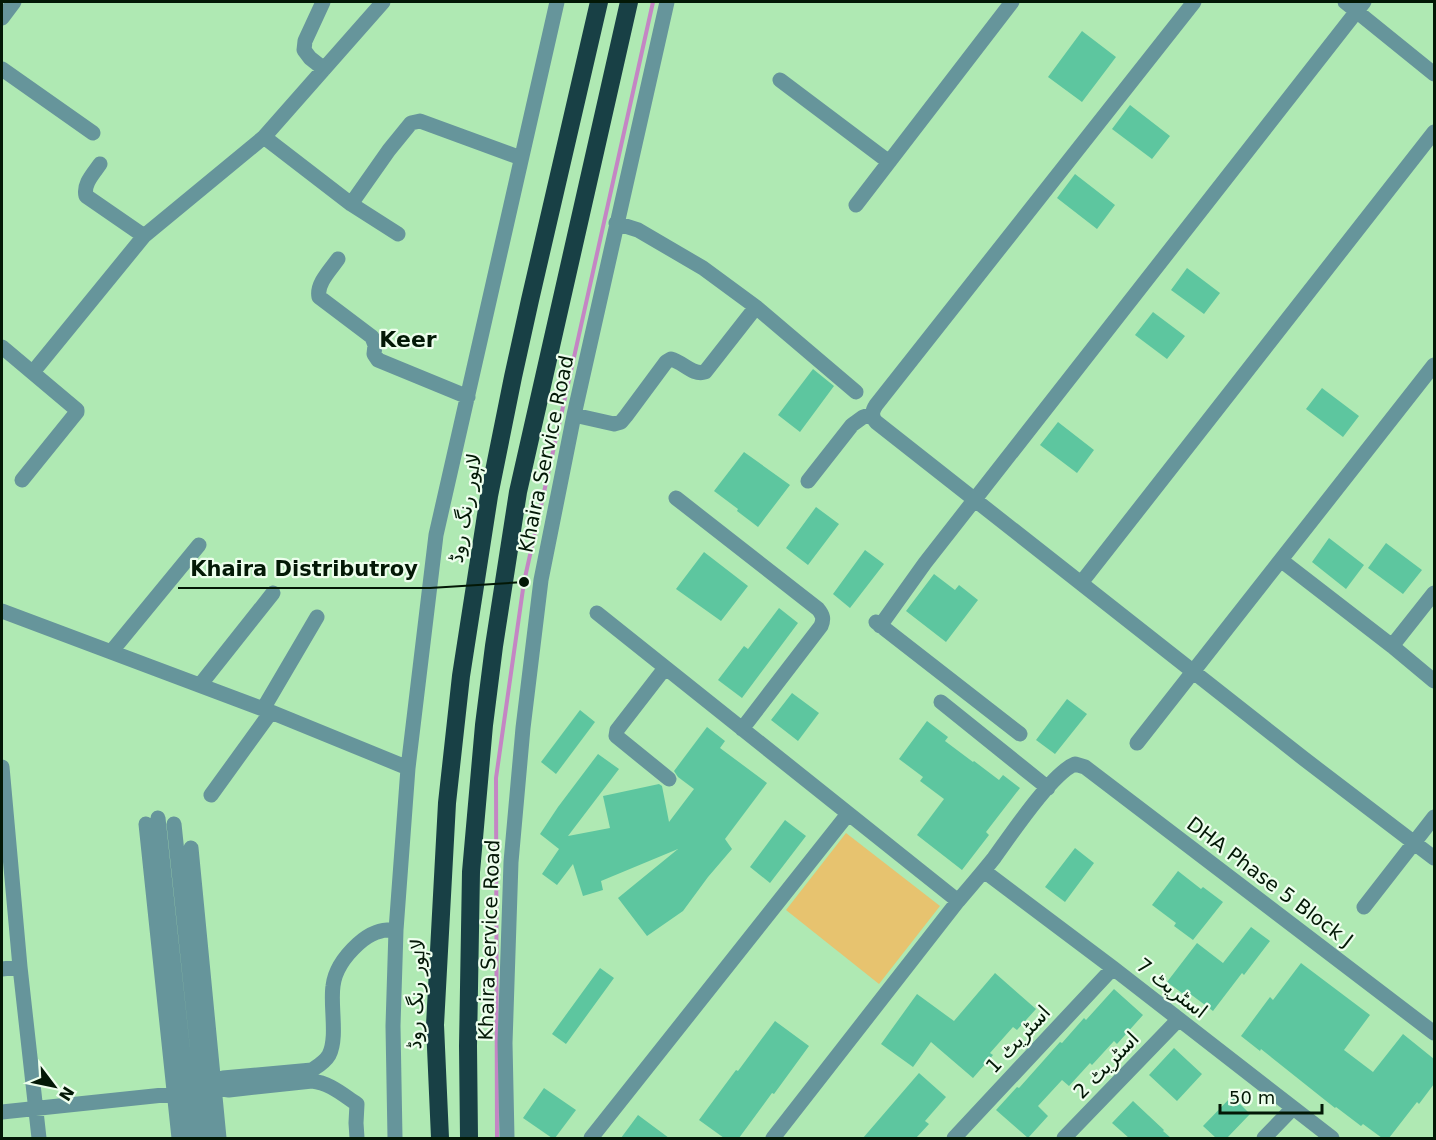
<svg xmlns="http://www.w3.org/2000/svg" width="1436" height="1140" font-family="'DejaVu Sans',Cairo,sans-serif">
<rect width="100%" height="100%" fill="#afe9b3"/>
<path fill="#e7c36f" d="M846,833L940,906L879,984L786,910Z"/>
<g fill="none" stroke-linecap="round" stroke-linejoin="round">
<path stroke="#c485c4" stroke-width="4" d="M497,1138L496,778L524,582L653,2"/>
</g>
<path fill="#5dc69f" d="M1082,31L1116,57L1082,102L1048,77Z
M1130,105L1170,136L1152,159L1112,129Z
M1075,174L1115,205L1097,229L1057,198Z
M1187,268L1220,293L1204,314L1171,290Z
M1153,312L1185,336L1167,359L1135,335Z
M813,369L834,386L800,432L778,415Z
M1322,388L1359,416L1343,437L1306,409Z
M1058,422L1094,450L1077,473L1040,445Z
M744,452L790,485L758,527L737,511L738,509L714,491Z
M816,507L839,524L808,565L786,548Z
M1329,538L1364,565L1346,589L1312,562Z
M1386,543L1422,570L1403,594L1368,568Z
M865,550L884,564L850,608L833,594Z
M704,552L748,586L721,621L676,589Z
M934,574L955,590L959,585L978,600L946,642L906,611Z
M779,608L798,623L742,698L718,680L744,646L748,649Z
M792,693L819,713L798,741L771,720Z
M1067,699L1087,714L1055,754L1036,740Z
M580,710L595,722L556,774L541,762Z
M927,721L948,737L945,741L973,762L974,761L999,780L1003,775L1020,788L986,832L989,835L962,870L917,835L944,799L920,781L923,777L899,759Z
M707,727L725,741L720,748L767,783L725,839L732,849L708,877L683,911L647,936L618,898L678,849L601,881L603,890L583,896L573,864L557,885L542,874L559,849L540,834L558,807L598,754L619,769L568,836L610,828L603,796L659,784L662,786L669,822L694,789L678,777L674,771Z
M785,820L806,836L770,883L750,867Z
M1075,848L1094,863L1065,902L1045,887Z
M1178,871L1201,889L1203,887L1223,902L1193,940L1174,926L1176,923L1152,905Z
M1251,927L1270,941L1244,975L1242,973L1213,1011L1189,993L1186,996L1167,982L1197,943L1223,963Z
M1301,963L1370,1015L1344,1050L1373,1072L1403,1034L1434,1059V1084L1419,1104L1417,1102L1389,1138H1382L1363,1124L1361,1126L1336,1107L1335,1108L1261,1049L1260,1051L1241,1036L1270,997L1273,1000Z
M600,968L614,978L566,1044L552,1034Z
M995,973L1036,1009L1017,1030L1013,1027L990,1053L993,1055L973,1078L931,1042L913,1067L881,1044L917,994L954,1021Z
M1114,989L1143,1015L1117,1044L1114,1041L1092,1065L1090,1063L1069,1086L1062,1080L1038,1106L1048,1116L1028,1138L996,1110L1017,1087L1019,1088L1060,1042L1062,1043L1084,1018L1086,1020Z
M775,1021L809,1046L774,1094L772,1093L739,1138H724L699,1120L736,1070L738,1071Z
M1174,1048L1202,1074L1177,1101L1149,1075Z
M919,1073L946,1097L925,1121L929,1124L916,1138H863Z
M544,1088L576,1110L555,1138H552L523,1118Z
M1232,1096L1250,1114L1227,1138H1216L1203,1126Z
M1133,1101L1164,1130L1163,1131L1171,1138H1129L1112,1123Z
M638,1115L669,1138H621Z"/>
<g fill="none" stroke-linecap="round" stroke-linejoin="round">
<path stroke="#66959b" stroke-width="15" d="M323,2L305,41L304,50L310,58L324,69
M1194,2L876,405C872,411 871,416 876,422L1303,758L1434,858
M1345,2L1434,74
M2,18L14,2
M2,69L93,133
M780,80L889,162
M264,137L351,204L398,234
M100,164C93,174 83,184 86,196L144,236
M351,204L389,150L411,123L420,121L521,158
M856,205L1012,2
M616,223L638,230L703,268L756,307L856,392
M338,259C331,269 316,284 319,297L372,337L375,345L374,354L378,360L468,397
M2,347L77,410V412L22,480
M33,372L144,236L264,137L383,2
M574,415L614,424L621,422L626,416L666,362L671,359C683,362 693,376 705,372L756,307
M808,481L852,425L863,417L872,414
M676,498L818,609C823,615 824,619 821,626L742,729
M1282,561L1392,646L1434,681
M1081,583L1434,132
M2,611L271,712L408,768
M597,613L958,901
M876,622L1020,734
M880,626L925,563L1364,2
M1392,646L1434,593
M111,652L199,545
M665,668L617,730L616,736L669,779
M200,685L273,593
M941,702L1048,788
M263,709L317,617
M1137,743L1434,365
M2,767L20,967L39,1138
M211,795L271,712
M158,818L192,1138
M146,824L179,1138
M174,824L207,1138
M191,848L219,1138
M984,871L1113,968L1332,1138
M1364,907L1434,817
M2,969L20,967
M214,1088L223,1078L312,1070C318,1066 325,1062 329,1055C338,1037 330,1006 333,986C335,968 346,955 358,944C370,933 381,929 396,930
M2,1112L173,1094L214,1088L229,1090L312,1081C330,1083 343,1095 357,1104L356,1123L357,1138
M395,1138L393,1026L396,930L408,768L436,535L557,2
M507,1138L505,1043L511,862L523,728L541,580L574,415L667,2
M591,1138L848,814
M773,1138L958,901C970,887 982,873 994,858C1010,836 1052,773 1075,764L1085,767L1434,1033
M954,1138L1113,968
M1064,1138L1178,1020
M1264,1138L1293,1108"/>
<path stroke="#184045" stroke-width="18" d="M440,1138L435,1025L447,803L461,676L489,496L513,377L530,300L599,2
M469,1138L468,1046L471,872L484,725L494,646L518,492L629,2"/>
</g>
<g text-anchor="middle" stroke-width="4.5" stroke-linejoin="round" paint-order="stroke">
<g font-size="20" fill="#031806" stroke="#edfeed">
<text transform="translate(546 454) rotate(-78)" y="7">Khaira Service Road</text>
<text transform="translate(465 508) rotate(-80)" y="7">لاہور رنگ روڈ</text>
<text transform="translate(1270 882) rotate(37)" y="7">DHA Phase 5 Block J</text>
<text transform="translate(489 940) rotate(-88)" y="7">Khaira Service Road</text>
<text transform="translate(1172 988) rotate(38)" y="7">اسٹریٹ 7</text>
<text transform="translate(416 994) rotate(-88)" y="7">لاہور رنگ روڈ</text>
<text transform="translate(1018 1039) rotate(-47)" y="7">اسٹریٹ 1</text>
<text transform="translate(1106 1065) rotate(-46)" y="7">اسٹریٹ 2</text>
</g>
<g font-size="22" font-weight="bold" fill="#031806" stroke="#edfeed">
<text x="408" y="347">Keer</text>
</g>
</g>
<path fill="none" stroke="#031806" stroke-width="2" d="M524 582L430 588H178"/>
<circle fill="#031806" stroke="#edfeed" stroke-width="2" cx="524" cy="582" r="6"/>
<g font-size="21" text-anchor="middle" font-weight="bold" fill="#031806" stroke="#edfeed" stroke-width="4.5" stroke-linejoin="round" paint-order="stroke">
<text x="304" y="576">Khaira Distributroy</text>
</g>
<rect width="1436" height="1140" fill="none" stroke="#031806" stroke-width="6"/>
<g transform="translate(54 1086) rotate(122)" stroke="#edfeed" stroke-width="4.5" paint-order="stroke">
<path d="M0-4.5L10 22L0 15L-10 22Z" fill="#031806"/>
<text y="-9" font-size="16" font-weight="bold" text-anchor="middle" fill="#031806">N</text>
</g>
<path d="M1220 1104v9h102v-9" fill="none" stroke="#031806" stroke-width="3"/>
<text x="1229" y="1104" font-size="18" fill="#031806" stroke="#edfeed" stroke-width="4.5" paint-order="stroke">50 m</text>
</svg>
